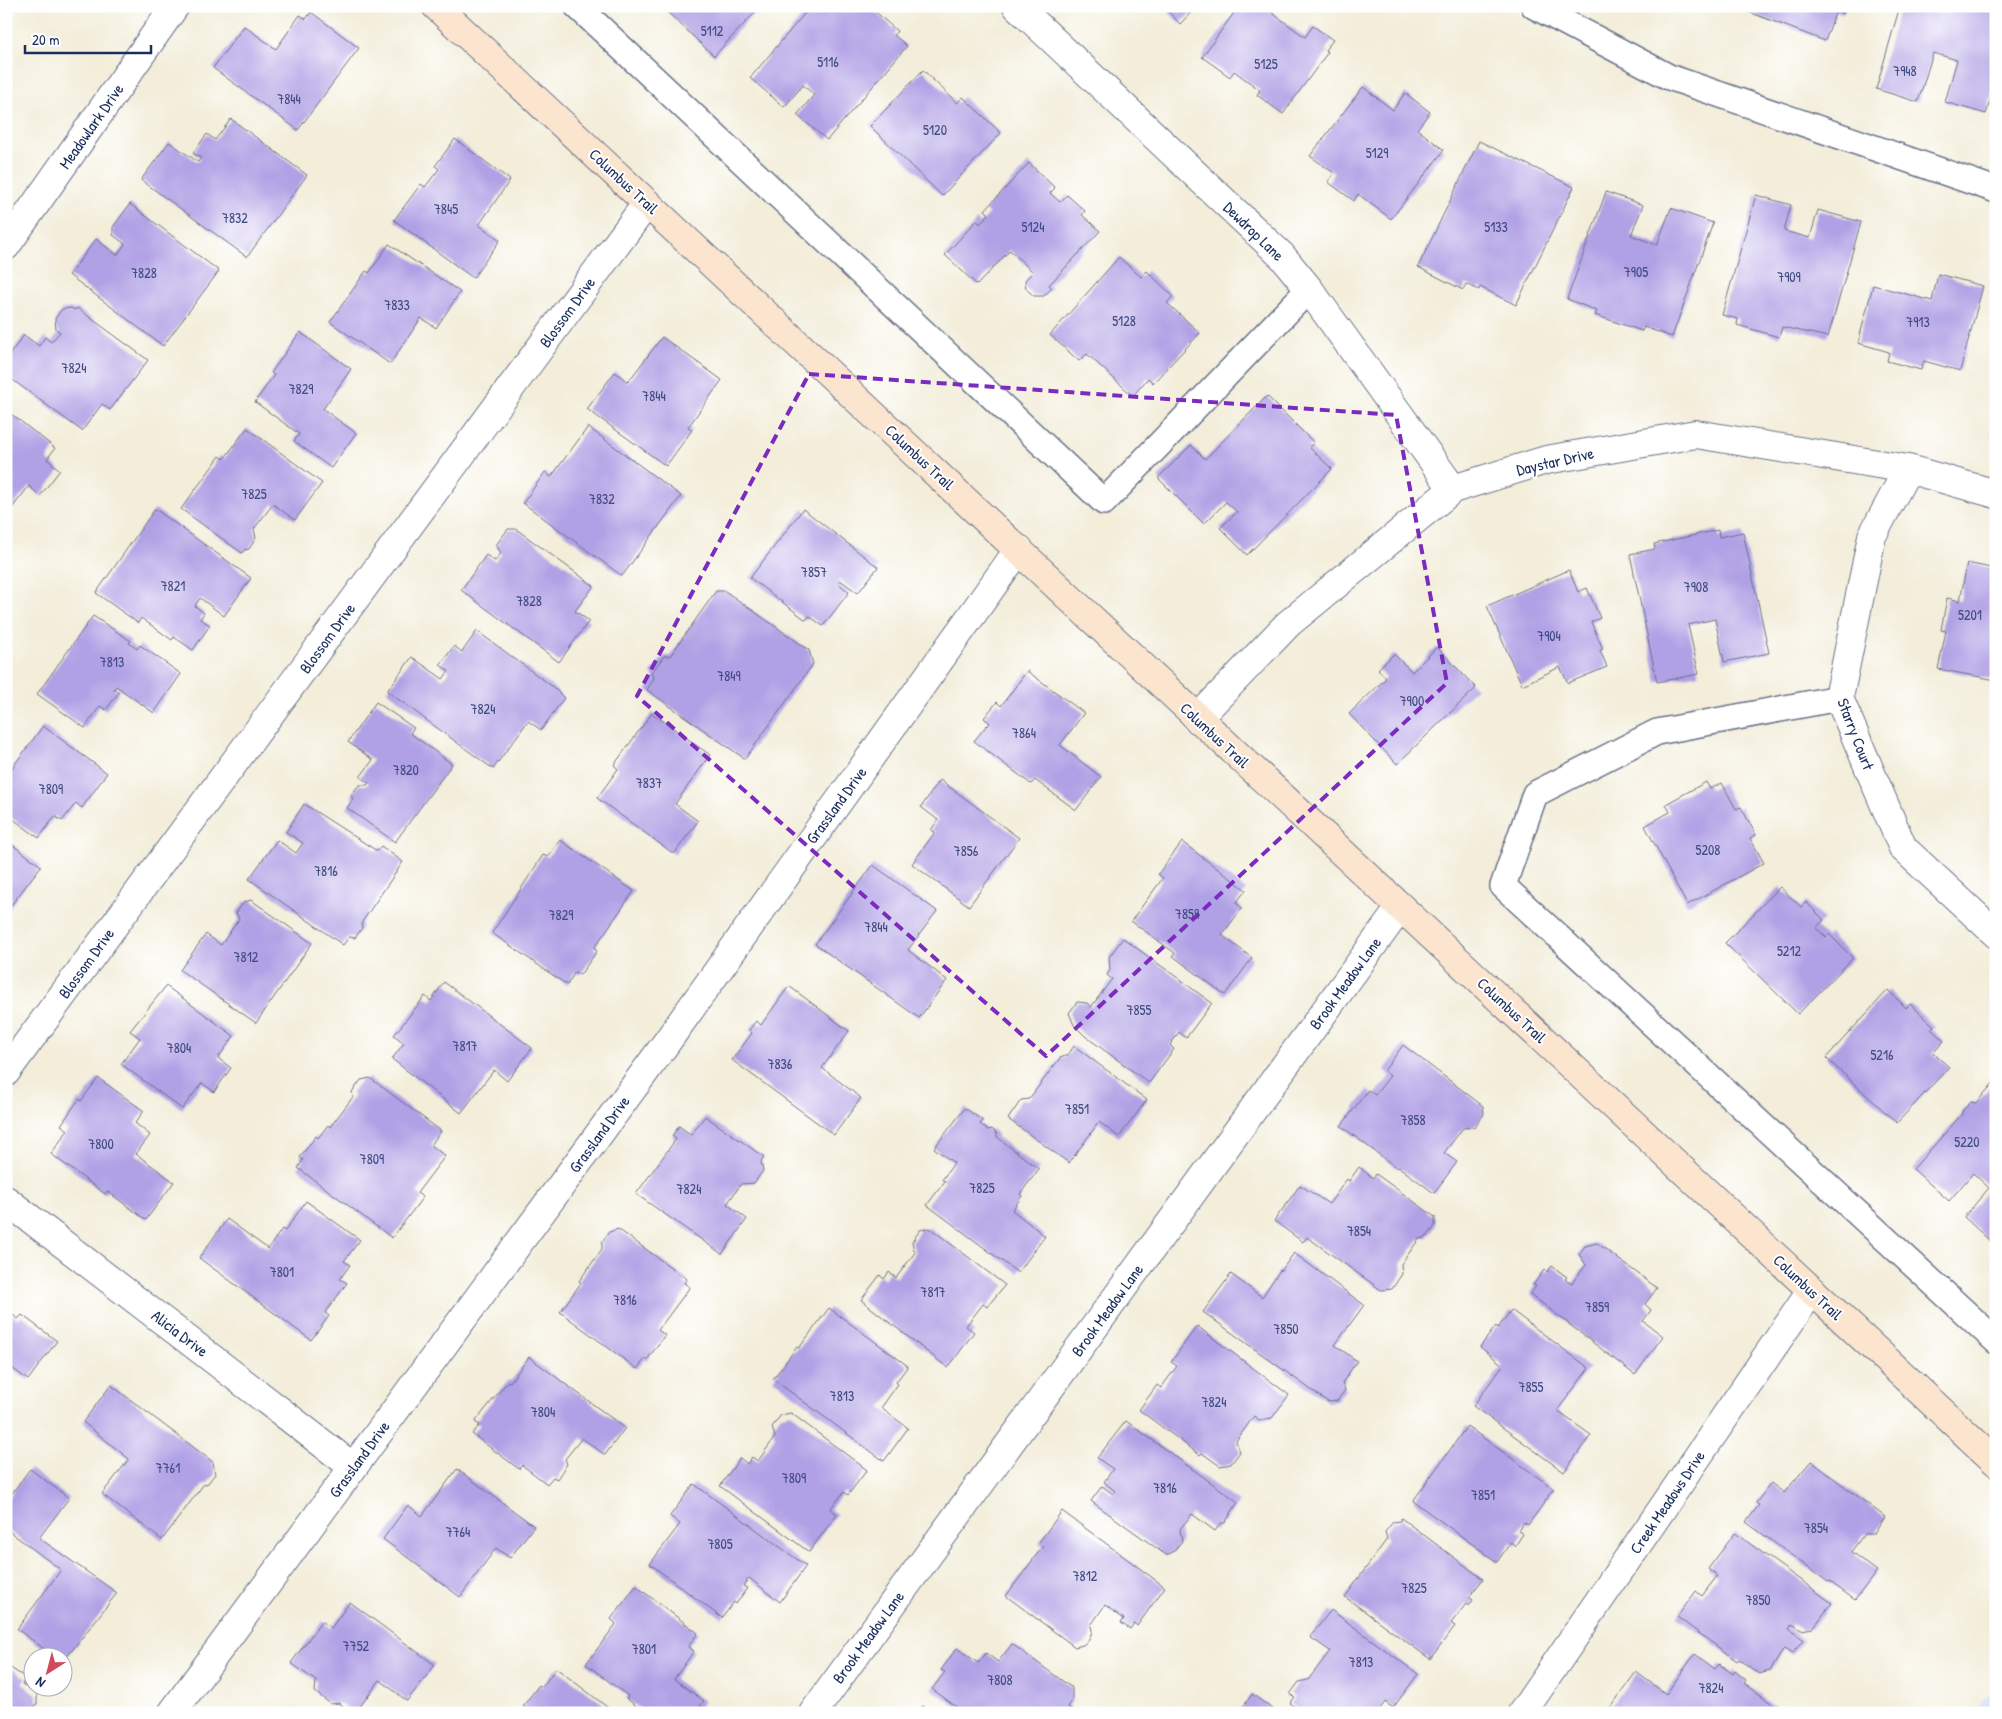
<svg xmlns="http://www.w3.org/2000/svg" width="2002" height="1719" font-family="'Patrick Hand',sans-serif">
<rect width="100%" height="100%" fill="#fff"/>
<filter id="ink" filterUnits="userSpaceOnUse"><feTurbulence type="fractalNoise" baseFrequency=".02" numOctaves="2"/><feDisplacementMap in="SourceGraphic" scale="10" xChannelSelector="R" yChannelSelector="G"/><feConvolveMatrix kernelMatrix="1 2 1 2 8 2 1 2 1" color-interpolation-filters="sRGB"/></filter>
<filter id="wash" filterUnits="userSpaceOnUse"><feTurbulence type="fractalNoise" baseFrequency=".0096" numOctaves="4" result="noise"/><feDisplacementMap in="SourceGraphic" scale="20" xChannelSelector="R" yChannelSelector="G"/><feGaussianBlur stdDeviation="1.12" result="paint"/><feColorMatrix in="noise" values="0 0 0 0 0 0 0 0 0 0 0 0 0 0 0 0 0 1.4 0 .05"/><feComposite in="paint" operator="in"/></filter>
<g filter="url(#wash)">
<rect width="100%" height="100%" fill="#f3edd9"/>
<path fill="#cfdafa" d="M1996,1686V1713H1971Z"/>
<g id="blocks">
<path fill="#b0a0e5" d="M661,6H761L714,56Z
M811,6H869L897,31L894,35L907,46L827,140L797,115L814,95L803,85L784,107L750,78Z
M1163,6H1197L1180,24Z
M1239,6H1263L1305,37L1313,26L1333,40L1325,50L1328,52L1283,114L1257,95L1260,90L1234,71L1230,77L1202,57Z
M1742,6H1846L1843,14L1836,11L1825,41L1741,9Z
M1900,6H1996V81L1986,114L1945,102L1957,60L1933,53L1918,102L1876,89Z
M311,12L359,48L298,130L213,68L244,26L276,49L300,15L306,19Z
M923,70L957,103L963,97L1001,133L942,196L870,126Z
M1363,87L1393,110L1405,93L1430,112L1417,129L1444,150L1391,219L1358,194L1354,201L1328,182L1334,173L1310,156Z
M231,119L307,175L247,257L141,180L169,142L198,162L201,158L193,153L207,134L215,140Z
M455,139L510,180L479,225L500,240L473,278L394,220L421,184L425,187L439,169L435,166Z
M1479,141L1574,187L1516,305L1480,287L1479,290L1466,284L1463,290L1418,267Z
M1029,163L1055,188L1050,193L1060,202L1067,195L1085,211L1082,215L1100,231L1049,285L1052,288L1044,296H1034L1026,289L1025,280L1033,272L1010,250L977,285L945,255L977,220L980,224L989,214L985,210Z
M1606,192L1643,205L1631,235L1657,245L1671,208L1713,223L1672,337L1644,327L1642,331L1595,315L1597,311L1567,299Z
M1756,195L1791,205L1784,231L1810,238L1818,210L1861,222L1828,337L1782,327L1779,337L1737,325L1738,319L1722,315Z
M130,204L219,271L163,346L69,275L96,239L117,255L125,244L113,235V227Z
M389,244L460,292L436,328L421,318L390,364L330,322L366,271L369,273Z
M1119,257L1141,277L1147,271L1173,296L1167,303L1200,333L1153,383L1148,378L1133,396L1087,354L1079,361L1050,335Z
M1938,274L1983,286L1960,371L1924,361L1921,370L1887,361L1889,352L1858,343L1873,285L1932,301Z
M71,308L75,310L77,308L148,360L110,410L102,404L82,431L6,375V359L24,335L39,346L45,337L51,342L60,332L56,329L55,319L62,309Z
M300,332L351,369L323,409L356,433L331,468L294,441L299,434L255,402L274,375L271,373Z
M662,337L722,380L688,427L692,430L666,466L587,409L615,372L628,382Z
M1267,396L1314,443L1309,447L1332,469L1247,555L1220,528L1237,512L1226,502L1204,524L1158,478L1191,445L1205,459Z
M6,410L55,448L47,459L60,470L40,496L29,486L6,516Z
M588,427L681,496L622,576L523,503L545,472L551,477Z
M247,428L322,483L295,520L273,504L254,529L256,538L249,549L244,550L242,553L181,509L220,456L224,459Z
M155,509L251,578L224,616L200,598L195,606L204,613L200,619L210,625L193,650L174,637L172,640L141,618L138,623L96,593Z
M803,509L878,567L858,593L840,580L838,583L849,592L823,626L809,616L806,620L750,578Z
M508,529H516L594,586L575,611L589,621L559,662L461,590L486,555L495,561L501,553L496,545Z
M1718,530L1719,537L1743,532L1769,653L1724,662L1715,619L1688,625L1699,674L1657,682L1630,554L1655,549L1654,544Z
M1967,563L1996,569V680L1938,669L1946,631L1941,630L1947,598L1960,601Z
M1569,570L1578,592L1587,588L1600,618L1591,622L1603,649L1600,650L1607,667L1568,683L1560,667L1522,685L1487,606Z
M716,591H725L809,650L813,664L745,759L647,690L654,678L651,673L664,656H670Z
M93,616L131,641L129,643L137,649L140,645L181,674L154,713L116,686L114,689L119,692L106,710L100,706L85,728L37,694Z
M477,631L553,687L564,698L541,730L528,721L493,769L387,691L412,657L443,679L449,671L440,665L454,646L462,652Z
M1437,647L1476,688L1397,764L1349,714L1386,678L1378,669L1394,654L1412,672Z
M1027,671L1084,713L1060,745L1101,777L1076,810L1035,780L1031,784L974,741L987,725L988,726L990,723L984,718L997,702L1001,706Z
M376,702L414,728L410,733L452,764L395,842L347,808L353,799L351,795L359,785H367L369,783L360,777L373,760L348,742Z
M652,713L710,755L675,804L698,821L674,854L597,798L618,769L614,765Z
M43,726L107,773L82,808L76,803L62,821L55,816L39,838L6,814V776Z
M940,780L1019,838L969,906L912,864L935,832L931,830L938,820L921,807Z
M1706,782L1710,789L1722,783L1736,809L1741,807L1756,835L1750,838L1764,863L1687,905L1645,826L1670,812L1666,804Z
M304,804L377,851L381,846L403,862L362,922V928L355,938L349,937L343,945L249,879L277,840L296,853L303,843L286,832Z
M6,840L41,866L6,912Z
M560,840L634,891L594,948L597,951L580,975L575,972L567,985L492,933L543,855L548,857Z
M1182,842L1246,890L1236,903L1242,908L1222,935L1252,958L1225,995L1173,956L1175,953L1131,921L1163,878L1158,874Z
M873,865L937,911L908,950L947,980L919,1018L815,944Z
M1780,887L1801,907L1806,902L1824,920L1816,928L1826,937L1829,934L1853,958L1798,1014L1725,943Z
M251,900L312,943L256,1023L180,970L206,934L221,945L239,919L236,913L244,902Z
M1123,938L1212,1003L1186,1038L1179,1032L1170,1045L1174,1049L1149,1083L1085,1036L1074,1025L1069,1013L1077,1002L1087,1003L1091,1007L1112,979L1107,975L1110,970L1109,957Z
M444,982L532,1048L507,1081L494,1070L461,1113L392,1059L404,1043L394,1035L425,996L431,1001Z
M166,986L234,1036L218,1058L231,1068L214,1092L202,1083L182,1109L121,1064L140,1038L130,1031Z
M789,986L849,1031L822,1068L861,1098L834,1135L732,1060L752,1033L749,1030L756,1021L761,1025Z
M1888,990L1906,1008L1910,1004L1934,1026L1931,1029L1944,1041L1933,1053L1949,1067L1897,1123L1826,1058Z
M1403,1045L1483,1106L1484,1114L1474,1127L1463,1128L1444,1153L1457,1162L1434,1193L1399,1167L1397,1168L1341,1126L1368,1090L1375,1095L1390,1076L1384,1071Z
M1074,1046L1147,1100L1119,1137L1099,1122L1069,1163L1008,1119L1021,1100L1029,1099L1060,1058L1068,1055Z
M98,1078L144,1111L135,1123L150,1135L136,1154L174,1182L146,1220L107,1191L105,1194L51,1154L68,1130L61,1125L79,1099L81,1101Z
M370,1078L441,1131L431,1145L445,1156L417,1193L423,1197L392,1238L298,1168L303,1160L300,1157L316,1136L318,1138L328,1125L330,1127L353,1097L352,1092L361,1080Z
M1996,1080V1237L1991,1242L1964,1217L1989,1188L1973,1173L1949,1201L1913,1169L1962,1114V1111L1971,1102L1976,1103Z
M965,1108L983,1121L980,1124L988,1130L992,1129L997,1134V1137L1039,1169L1020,1194L1022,1196L1012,1210L1045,1236L1018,1273L927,1205L945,1181L942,1180L954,1163L934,1148Z
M705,1116L764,1157L761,1161L763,1171L754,1183L741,1184L727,1204L747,1219L722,1254L636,1194L676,1139L672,1136L679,1126L691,1135Z
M1359,1167L1373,1178L1376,1174L1435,1217V1226L1427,1237L1419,1239L1401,1264L1402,1274L1392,1289L1381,1290L1307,1237L1303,1242L1274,1221L1300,1185L1329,1204L1347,1179L1349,1181Z
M306,1201L360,1240L344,1261L350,1265L340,1279L347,1283L325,1313L329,1316L311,1340L199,1258L227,1219L268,1249L282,1229L285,1231Z
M930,1228L1005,1285L987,1307L983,1304L966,1326L974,1332L948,1368L861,1300L880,1275L884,1279L889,1272L896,1278L916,1251L914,1250L912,1242L920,1230Z
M618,1229L687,1279L684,1283L690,1287L658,1330L665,1335L647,1360L645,1359L637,1369L560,1312L581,1283L579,1281L602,1249V1242L609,1232Z
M1597,1243L1657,1288L1645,1304L1651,1310L1643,1321L1663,1336L1635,1375L1530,1294L1536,1286L1533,1285L1544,1270L1547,1272L1552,1266L1567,1277L1565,1279L1572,1283L1586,1265L1579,1254L1585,1246Z
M1294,1253L1364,1305L1335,1345L1357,1361L1342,1383L1345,1390L1337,1401L1328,1402L1203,1312L1231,1274L1262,1297L1280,1270L1281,1271Z
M829,1308L908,1366L896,1382L898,1384L881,1408L908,1428L884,1461L773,1379L797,1347L799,1348Z
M6,1310L18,1319L22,1315L57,1341L28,1380L8,1365L6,1367Z
M1511,1310L1589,1368L1557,1411L1591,1435L1564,1472L1473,1406L1503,1365L1480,1347L1496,1326L1498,1328Z
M1197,1326L1289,1395L1272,1418L1259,1420L1254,1416L1236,1441L1240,1452L1231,1464L1220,1466L1202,1453L1200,1455L1139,1410L1157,1385L1161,1388L1177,1366L1171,1362Z
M529,1357L625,1428L605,1455L582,1438L565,1459L567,1464L557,1479L553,1477L547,1484L522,1465L519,1469L472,1434L480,1425L475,1422L508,1381L510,1382Z
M111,1385L213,1462L215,1474L208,1483L203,1485L162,1540L102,1494L129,1459L83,1422Z
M791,1413L867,1470L848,1495L844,1492L830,1509L837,1514L809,1552L720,1486L740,1458L747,1464L752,1457L758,1461L775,1437L772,1427L781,1415Z
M1126,1421L1238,1502L1225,1523H1221L1215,1531L1192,1514L1180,1529L1182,1541L1173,1552L1166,1555L1091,1501L1102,1486L1113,1494L1115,1491L1104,1482L1113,1469L1097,1458Z
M1467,1426L1554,1489L1528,1525L1524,1522L1518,1531L1523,1534L1515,1546L1511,1542L1497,1562L1413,1501Z
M1811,1461L1885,1517L1874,1534H1864L1851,1552L1877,1571L1855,1600L1829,1581L1828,1582L1746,1522L1759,1505L1756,1503L1771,1483L1784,1493Z
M30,1469L69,1498L39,1538L117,1593L62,1663V1656H54L17,1629L61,1570L6,1529V1501Z
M457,1469L534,1526L510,1558L496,1548L460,1597L383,1539L408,1505L422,1516Z
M694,1484L806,1566L780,1602L749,1578L743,1586L747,1588L736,1604L734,1602L722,1618L650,1564L680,1524L670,1516Z
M1062,1511L1165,1587L1137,1626L1134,1623L1130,1629L1121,1623L1124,1619L1105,1605L1091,1625L1092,1631L1089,1640L1083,1645L1075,1647L1006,1596L1043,1546L1039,1542Z
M1401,1518L1483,1579L1469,1597L1473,1600L1469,1606L1466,1604L1451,1623L1455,1626L1430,1659L1345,1597L1387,1539L1385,1532L1393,1522L1400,1521Z
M1735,1533L1832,1603L1813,1628L1801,1630L1792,1624L1789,1629L1803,1640L1792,1654L1784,1649L1770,1671L1759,1674L1739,1659L1737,1661L1677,1617L1696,1591L1702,1596L1717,1576L1708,1569Z
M636,1586L698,1633L688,1647L694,1651L674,1679L704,1701L695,1713H645L626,1698L628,1696L586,1664L616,1624L611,1619Z
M350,1602L435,1665L407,1701L380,1680L355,1713H352L339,1703L331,1704L315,1692L316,1681L291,1663L322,1621L331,1628Z
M1331,1610L1418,1674L1393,1708L1385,1702L1377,1713H1303L1290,1703L1295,1697L1290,1694L1299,1682L1308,1680L1330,1651L1310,1637Z
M1012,1644L1072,1688V1701L1068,1707L1077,1713H965L932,1689L945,1672L941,1670L957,1648L978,1663L986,1653L998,1662Z
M1695,1654L1715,1669L1719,1664L1733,1674L1735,1671L1746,1680L1744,1683L1786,1713H1616L1610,1708L1636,1672L1666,1694Z
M6,1665L26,1678L22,1684L37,1694V1704L31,1711L34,1713H6Z
M556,1668L615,1713H532L523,1706L539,1685L542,1687Z
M1252,1694L1278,1713H1239Z
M923,1706L933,1713H914Z"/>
</g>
</g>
<g filter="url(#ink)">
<use href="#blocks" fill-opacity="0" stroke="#677289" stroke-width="1"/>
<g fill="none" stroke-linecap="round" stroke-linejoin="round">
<g stroke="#677289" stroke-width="28">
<path id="lane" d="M577,6L1104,502L1309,289
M1534,6L1669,77L1996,190
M1839,698L1657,732L1535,794L1503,886L1996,1341"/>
</g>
<g stroke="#677289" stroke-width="30">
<path id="street" d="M1017,6L1282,256L1309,289L1453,489
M6,246L175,6
M1908,469L1872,536L1839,698L1903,848L1996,934
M1197,719L1288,624L1453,489L1546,460L1696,434L1908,469L1996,494
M6,1072L647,203
M6,1200L353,1467
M172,1713L664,1046L1019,549
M813,1713L1400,908
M1522,1713L1812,1290"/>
</g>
<g stroke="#677289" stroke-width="30">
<path id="secondary" d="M436,6C956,491 1475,978 1996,1462"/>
</g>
<use href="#lane" stroke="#fff" stroke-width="25"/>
<use href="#street" stroke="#fff" stroke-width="28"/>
<use href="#secondary" stroke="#fce5cf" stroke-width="28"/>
</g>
</g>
<path fill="none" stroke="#7b2cbf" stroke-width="4" stroke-dasharray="10 6" stroke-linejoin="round" d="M809,374L1396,415L1447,683L1046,1056L637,696Z"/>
<g text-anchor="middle" stroke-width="4" stroke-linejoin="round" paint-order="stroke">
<g font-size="14" fill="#404b80">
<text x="712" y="36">5112</text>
<text x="828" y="67">5116</text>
<text x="1266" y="69">5125</text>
<text x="1905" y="76">7948</text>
<text x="289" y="104">7844</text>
<text x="935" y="135">5120</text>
<text x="1377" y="158">5129</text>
<text x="446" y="214">7845</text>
<text x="235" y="223">7832</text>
<text x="1033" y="232">5124</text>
<text x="1496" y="232">5133</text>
<text x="1636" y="277">7905</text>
<text x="144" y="278">7828</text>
<text x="1789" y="282">7909</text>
<text x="397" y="310">7833</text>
<text x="1124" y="326">5128</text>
<text x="1918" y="327">7913</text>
<text x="74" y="373">7824</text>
<text x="301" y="394">7829</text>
<text x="654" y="401">7844</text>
<text x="254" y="499">7825</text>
<text x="602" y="504">7832</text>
<text x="814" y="577">7857</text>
<text x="173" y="591">7821</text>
<text x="1696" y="592">7908</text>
<text x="529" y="606">7828</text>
<text x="1970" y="620">5201</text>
<text x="1549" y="641">7904</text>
<text x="112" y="667">7813</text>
<text x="729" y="681">7849</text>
<text x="1412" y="706">7900</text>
<text x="483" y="714">7824</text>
<text x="1024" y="738">7864</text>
<text x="406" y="775">7820</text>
<text x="649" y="788">7837</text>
<text x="51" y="794">7809</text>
<text x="1708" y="855">5208</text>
<text x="966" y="856">7856</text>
<text x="326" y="876">7816</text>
<text x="1187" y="919">7859</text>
<text x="561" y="920">7829</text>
<text x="876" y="932">7844</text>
<text x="1789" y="956">5212</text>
<text x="246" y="962">7812</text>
<text x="1139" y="1015">7855</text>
<text x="465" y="1051">7817</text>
<text x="179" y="1053">7804</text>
<text x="1882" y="1060">5216</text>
<text x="780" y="1069">7836</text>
<text x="1077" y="1114">7851</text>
<text x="1413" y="1125">7858</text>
<text x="1967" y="1147">5220</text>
<text x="101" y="1149">7800</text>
<text x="372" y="1164">7809</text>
<text x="982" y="1193">7825</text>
<text x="689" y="1194">7824</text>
<text x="1359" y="1236">7854</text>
<text x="282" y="1277">7801</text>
<text x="933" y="1297">7817</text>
<text x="625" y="1305">7816</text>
<text x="1597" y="1312">7859</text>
<text x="1286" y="1334">7850</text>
<text x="1531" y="1392">7855</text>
<text x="842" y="1401">7813</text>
<text x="1214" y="1407">7824</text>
<text x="543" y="1417">7804</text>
<text x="168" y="1473">7761</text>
<text x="794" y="1483">7809</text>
<text x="1165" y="1493">7816</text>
<text x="1483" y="1500">7851</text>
<text x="1816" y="1533">7854</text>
<text x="458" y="1537">7764</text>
<text x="720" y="1549">7805</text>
<text x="1085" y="1581">7812</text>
<text x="1414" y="1593">7825</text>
<text x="1758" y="1605">7850</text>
<text x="356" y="1651">7752</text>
<text x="644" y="1654">7801</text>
<text x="1361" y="1667">7813</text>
<text x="1000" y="1685">7808</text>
<text x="1711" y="1693">7824</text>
</g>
<g font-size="16" fill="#1b2f5e" stroke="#fff">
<text transform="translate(91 126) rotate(-55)" y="6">Meadowlark Drive</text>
<text transform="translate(624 181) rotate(43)" y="6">Columbus Trail</text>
<text transform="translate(1254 231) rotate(44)" y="6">Dewdrop Lane</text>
<text transform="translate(567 312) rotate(-54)" y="6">Blossom Drive</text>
<text transform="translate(920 457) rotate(43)" y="6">Columbus Trail</text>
<text transform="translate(1555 461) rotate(-13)" y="6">Daystar Drive</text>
<text transform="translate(327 638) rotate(-54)" y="6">Blossom Drive</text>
<text transform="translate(1856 734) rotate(69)" y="6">Starry Court</text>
<text transform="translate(1215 735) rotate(43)" y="6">Columbus Trail</text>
<text transform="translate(836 805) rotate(-54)" y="6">Grassland Drive</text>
<text transform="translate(86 963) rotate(-54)" y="6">Blossom Drive</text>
<text transform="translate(1345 983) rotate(-54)" y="6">Brook Meadow Lane</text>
<text transform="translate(1512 1010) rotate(43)" y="6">Columbus Trail</text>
<text transform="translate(599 1134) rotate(-54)" y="6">Grassland Drive</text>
<text transform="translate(1808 1287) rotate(43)" y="6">Columbus Trail</text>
<text transform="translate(1107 1310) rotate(-54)" y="6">Brook Meadow Lane</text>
<text transform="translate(180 1333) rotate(37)" y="6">Alicia Drive</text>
<text transform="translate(359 1459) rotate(-54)" y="6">Grassland Drive</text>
<text transform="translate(1667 1502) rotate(-56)" y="6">Creek Meadows Drive</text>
<text transform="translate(868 1637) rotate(-54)" y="6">Brook Meadow Lane</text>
</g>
</g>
<rect width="2002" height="1719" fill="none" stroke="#fff" stroke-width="25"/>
<g transform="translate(48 1672) rotate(216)"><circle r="24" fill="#ffffff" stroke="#a4acbf"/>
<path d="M0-4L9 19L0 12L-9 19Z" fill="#d1495b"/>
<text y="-8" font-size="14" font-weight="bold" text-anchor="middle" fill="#1b2f5e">N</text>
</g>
<path d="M25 45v8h126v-8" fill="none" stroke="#1b2f5e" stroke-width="2.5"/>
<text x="32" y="45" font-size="15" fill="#1b2f5e" stroke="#ffffff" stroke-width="4" paint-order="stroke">20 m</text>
</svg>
